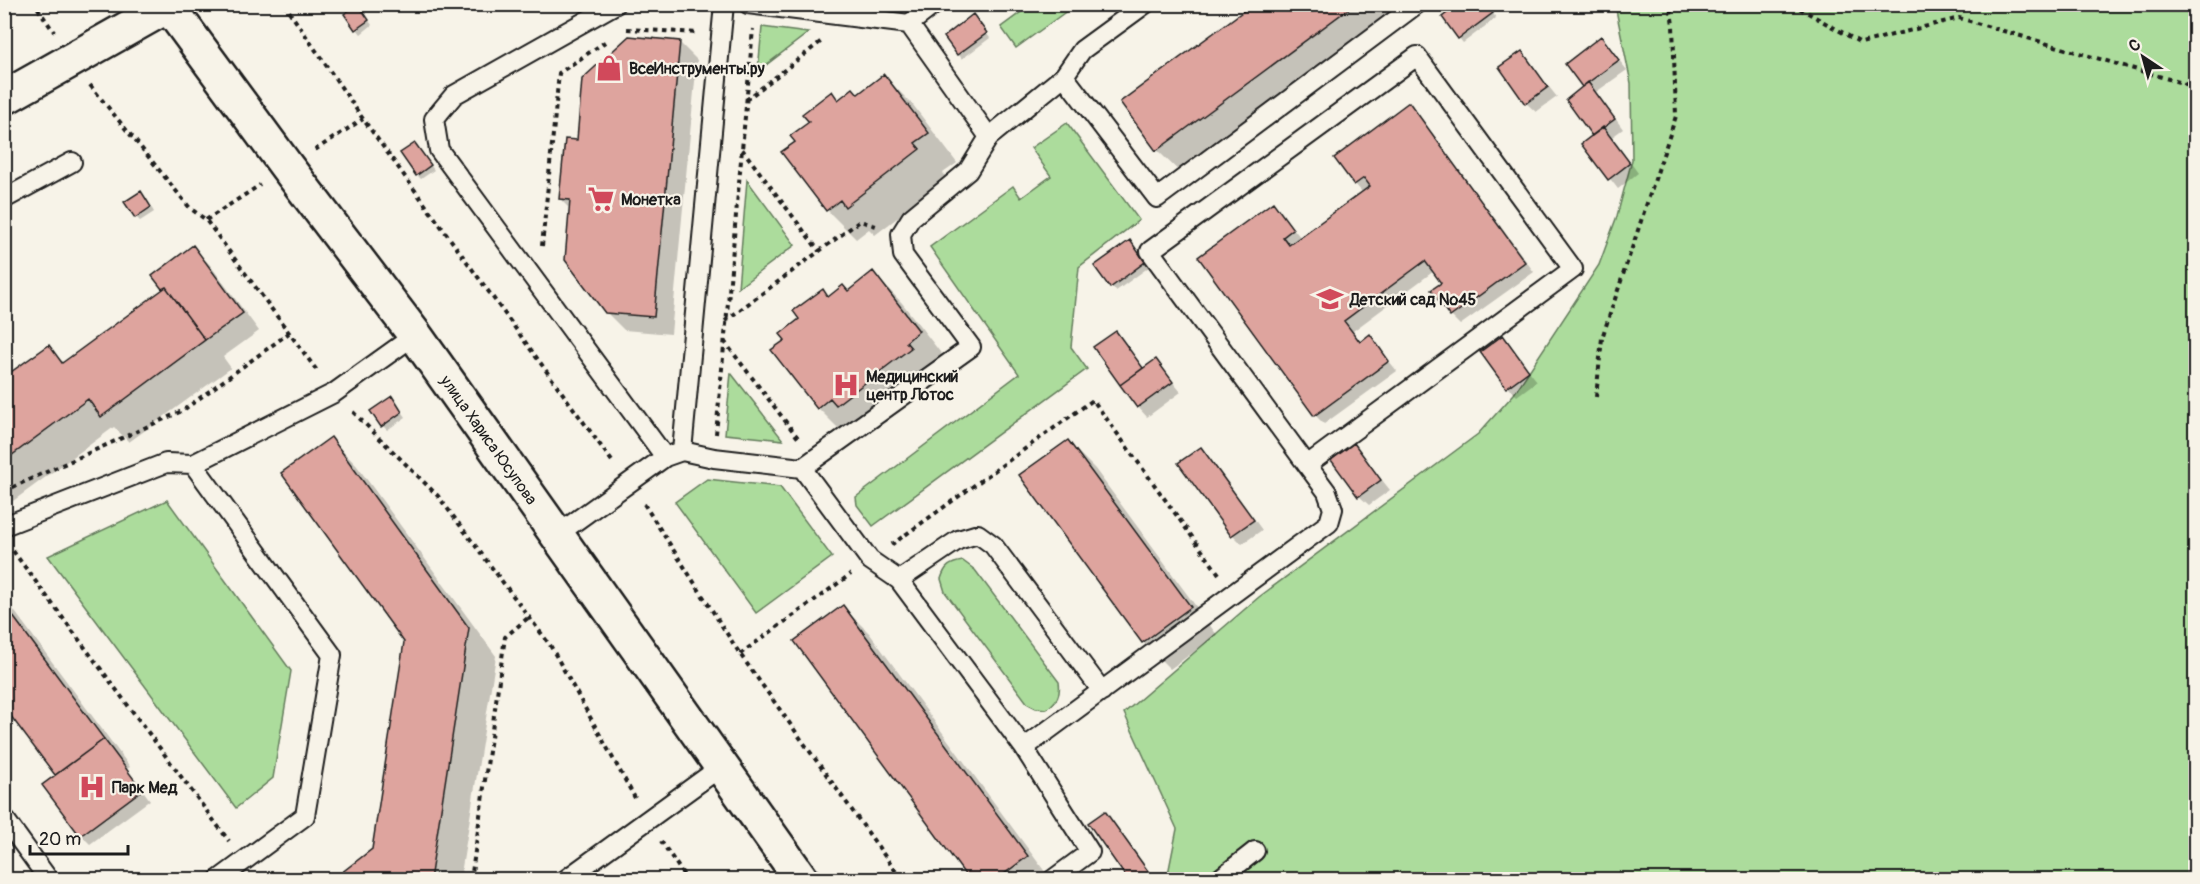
<svg xmlns="http://www.w3.org/2000/svg" width="2200" height="884" font-family="Pangolin,sans-serif">
<rect width="100%" height="100%" fill="#f7f3e8"/>
<filter id="ink" filterUnits="userSpaceOnUse"><feTurbulence type="fractalNoise" baseFrequency=".0167" numOctaves="2"/><feDisplacementMap in="SourceGraphic" scale="12" xChannelSelector="R" yChannelSelector="G"/><feConvolveMatrix kernelMatrix="1 2 1 2 8 2 1 2 1" color-interpolation-filters="sRGB"/></filter>
<g filter="url(#ink)">
<path fill="#acdc9c" stroke="#647c5c" stroke-width="1.5" d="M1032,4L1075,5L1016,48L1001,27Z
M1615,5H2195V879H1167L1177,829L1124,713L1259,597L1478,434L1514,394L1599,265L1617,216L1632,160L1631,83Z
M762,27L808,33L758,71Z
M1067,123L1139,220L1079,267L1071,347L1087,369L873,526L857,505L856,497L1019,374L930,247L1013,186L1021,198L1051,176L1031,148Z
M747,180L795,245L738,288Z
M731,373L783,440L725,434Z
M707,479L780,487L832,557L756,613L675,502Z
M167,500L291,671L273,778L236,808L48,556Z
M963,561L975,570L1059,682C1061,695 1057,701 1047,709L1036,708L1028,704L945,592L941,579C945,566 950,563 963,561Z"/>
<path fill="#0003" d="M1255,4H1419L1184,176L1157,150Z
M1487,4L1496,18L1463,43L1459,38Z
M362,11L372,25L361,34L346,15Z
M977,21L990,38L962,59L946,38Z
M1601,38L1627,70L1596,92L1623,129L1612,137L1638,173L1618,189L1583,144L1594,136L1584,87Z
M679,42L697,60L671,334L624,330L606,312L571,210L560,199L578,141Z
M1522,53L1557,97L1536,112L1526,103Z
M884,76L913,105L957,163L943,173L948,179L875,235L869,229L856,239L827,210L797,143L832,93L839,101L858,96Z
M1409,104L1418,114L1534,272L1460,325L1451,316L1443,283L1434,271L1353,331L1361,342L1369,336L1397,371L1324,424L1315,415L1273,204L1301,238L1363,193L1355,184Z
M419,149L434,170L421,179L417,175Z
M145,197L154,212L140,221L136,217Z
M193,247L210,265L259,331L223,357L231,368L129,442L114,427L13,501L4,492V379L48,347L64,363L165,290L154,276Z
M1134,247L1149,267L1116,291L1111,287Z
M873,273L902,303L947,361L939,378L866,434L860,427L847,437L818,408L787,340L822,291L829,298L849,292Z
M1116,333L1145,369L1155,361L1181,392L1147,417L1138,407L1095,347Z
M1502,337L1537,381L1517,396L1508,387Z
M396,403L406,417L387,430L383,426Z
M331,439L357,466L496,656L460,880H335L374,850L406,642Z
M1068,442L1095,469L1217,635L1170,669L1143,642Z
M1354,445L1390,490L1369,505L1359,496Z
M1201,449L1210,458L1262,530L1242,544L1233,535L1181,464Z
M4,597L130,767L127,769L150,800L90,844L81,835L57,776L4,704Z
M843,607L870,634L1051,880H971Z
M1109,817L1153,879V880H1130Z"/>
<path fill="#dea49e" stroke="#1c1c1c" stroke-width="1.5" d="M358,4L369,20L355,30L344,14Z
M1253,4H1355L1156,151L1120,102Z
M1459,4H1487L1493,13L1458,39L1442,17Z
M973,14L987,33L957,55L944,37Z
M629,36L680,41L654,317L605,313L565,260L570,200L559,199L565,139L577,140L582,79Z
M1601,36L1619,60L1582,87L1565,64Z
M1522,51L1548,87L1525,104L1499,67Z
M884,74L929,133L915,143L920,149L845,207L840,200L826,211L781,152L795,142L790,136L809,122L802,114L832,91L838,100L853,88L858,94Z
M1588,82L1615,119L1592,136L1566,100Z
M1409,102L1525,262L1450,317L1431,290L1441,283L1425,261L1344,321L1360,342L1370,334L1389,361L1314,416L1198,257L1273,202L1293,229L1283,237L1289,245L1370,186L1364,178L1354,185L1334,158Z
M1603,127L1630,163L1608,180L1581,144Z
M415,143L431,165L416,176L400,153Z
M141,191L151,207L135,218L124,202Z
M1130,240L1145,262L1110,288L1094,266Z
M193,245L243,313L205,340L166,287L162,289L152,276Z
M873,271L919,331L906,342L911,348L836,405L830,398L817,409L771,350L785,340L780,334L799,319L793,311L823,289L828,297L843,285L848,291Z
M166,287L205,340L101,417L88,399L4,461V377L49,345L62,363Z
M1116,331L1143,368L1120,385L1093,347Z
M1503,335L1529,371L1506,388L1480,352Z
M1156,359L1173,382L1137,408L1120,385Z
M392,396L402,412L381,427L370,411Z
M331,437L469,628L430,880H332L372,849L404,642L281,473Z
M1068,440L1191,607L1142,643L1019,475Z
M1354,443L1381,480L1358,497L1331,460Z
M1201,447L1254,520L1231,536L1178,463Z
M4,604L104,739L55,775L4,707Z
M843,605L1028,856L996,880H969L794,641Z
M104,739L142,790L80,836L42,785Z
M1105,811L1150,874L1143,880H1128L1088,823Z"/>
<g fill="none" stroke-linecap="round" stroke-linejoin="round">
<g stroke="#1c1c1c" stroke-width="22">
<path id="lane" d="M616,4L454,95L434,119L439,150L665,457
M748,4L909,24
M935,4L909,24L989,137
M1064,76L1157,198L1417,4
M4,199L72,162
M682,451L724,4
M193,464L334,393L415,335
M802,468L971,347L903,255L901,234L911,218L968,171L989,137L1064,76L1082,50L1145,4
M4,526L166,463L193,464L332,655L305,816L218,880
M558,534L665,457L682,451L714,458L802,468L870,560L899,580L1024,748L1090,852L1052,880
M899,580L958,540L978,534L993,545L1102,691
M1024,748L1329,523L1333,509L1327,492L1307,465L1150,251L1417,56L1573,269L1307,465
M4,818L49,880
M565,880L722,766
M1218,880L1255,851"/>
</g>
<g stroke="#1c1c1c" stroke-width="38">
<g id="street">
<path id="s1" d="M167,4L287,167L415,335L802,880"/>
</g>
</g>
<g stroke="#1c1c1c" stroke-width="38">
<path id="secondary" d="M4,98L171,4"/>
</g>
<path stroke="#1c1c1c" stroke-width="4" stroke-dasharray="4.5 4.5" stroke-linecap="butt" d="M30,4L37,7L54,32
M284,4L363,119L614,464
M1792,4L1861,43L1959,18L2196,87
M627,29L697,33
M90,85L190,208L206,220L318,372
M746,100L823,40
M742,149L819,251
M315,150L363,119
M206,220L260,185
M542,246L559,73L605,42
M725,321L860,221L876,226
M724,341L799,439
M1596,397L1602,338L1676,116L1673,25L1670,4
M353,412L438,496L550,645L635,798
M716,434L753,29
M4,491L182,411L289,333
M644,504L740,654L902,880
M891,545L1093,400L1219,574
M13,551L229,841
M740,654L851,574
M661,841L687,880
M471,880L505,637L529,617"/>
<use href="#lane" stroke="#f7f3e8" stroke-width="18"/>
<use href="#street" stroke="#f7f3e8" stroke-width="33"/>
<use href="#secondary" stroke="#f7f3e8" stroke-width="33"/>
</g>
</g>
<defs>
<g id="shop-bare" transform="scale(2.07)"><path d="M-5-2.5h2.3a2.7 3.5 0 0 1 5.4 0H5L5.5 6h-11ZM-1.5-2.5h3a1.5 2.3 0 0 0-3 0Z" fill="#d1495b" stroke="#f7f3e8" stroke-width="2.5" paint-order="stroke"/></g>
<g id="supermarket-bare" transform="scale(2.07)"><path d="M-6-5.5h2.5l.6 2H6L4.5 2H-2.5L-4.4-4H-6ZM-1.5 3.2a1.3 1.3 0 1 0 .1 0ZM3 3.2a1.3 1.3 0 1 0 .1 0Z" fill="#d1495b" stroke="#f7f3e8" stroke-width="2.5" paint-order="stroke"/></g>
<g id="school-bare" transform="scale(2.07)"><path d="M0-5L7-2L0 1L-7-2ZM-4 1L0 2.5L4 1V4Q0 6-4 4Z" fill="#d1495b" stroke="#f7f3e8" stroke-width="2.5" paint-order="stroke"/></g>
<g id="hospital-bare" transform="scale(2.07)"><path d="M-5-5h3v3.5h4V-5h3V5h-3V1.5h-4V5h-3Z" fill="#d1495b" stroke="#f7f3e8" stroke-width="2.5" paint-order="stroke"/></g>
</defs>
<g fill-rule="evenodd">
<use href="#shop-bare" x="609" y="68"/>
<use href="#supermarket-bare" x="601" y="199"/>
<use href="#school-bare" x="1330" y="299"/>
<use href="#hospital-bare" x="846" y="385"/>
<use href="#hospital-bare" x="92" y="787"/>
</g>
<g text-anchor="middle" stroke-width="4.5" stroke-linejoin="round" paint-order="stroke">
<g font-size="16" font-weight="bold" fill="#1c1c1c" stroke="#f7f3e8" text-anchor="start">
<text x="629" y="74">ВсеИнструменты.ру</text>
<text x="621" y="205">Монетка</text>
<text x="1350" y="305">Детский сад №45</text>
<text x="866" y="382">Медицинский<tspan x="866" dy="18">центр Лотос</tspan></text>
<text x="112" y="793">Парк Мед</text>
</g>
<g font-size="16" fill="#1c1c1c" stroke="#f7f3e8">
<text dy="6" stroke="none"><textPath href="#s1" startOffset="542">улица Хариса Юсупова</textPath></text>
</g>
</g>
<rect width="2200" height="884" fill="none" stroke="#f7f3e8" stroke-width="24"/>
<rect x="12" y="12" width="2176" height="860" fill="none" stroke="#1c1c1c" stroke-width="2" filter="url(#ink)"/>
<g transform="translate(2143 57) rotate(324)" stroke="#f7f3e8" stroke-width="4.5" paint-order="stroke">
<path d="M0-4.5L10 22L0 15L-10 22Z" fill="#1c1c1c"/>
<text y="-9" font-size="16" font-weight="bold" text-anchor="middle" fill="#1c1c1c">С</text>
</g>
<path d="M30 845v9h98v-9" fill="none" stroke="#1c1c1c" stroke-width="3"/>
<text x="39" y="845" font-size="18" fill="#1c1c1c" stroke="#f7f3e8" stroke-width="4.5" paint-order="stroke">20 m</text>
</svg>
